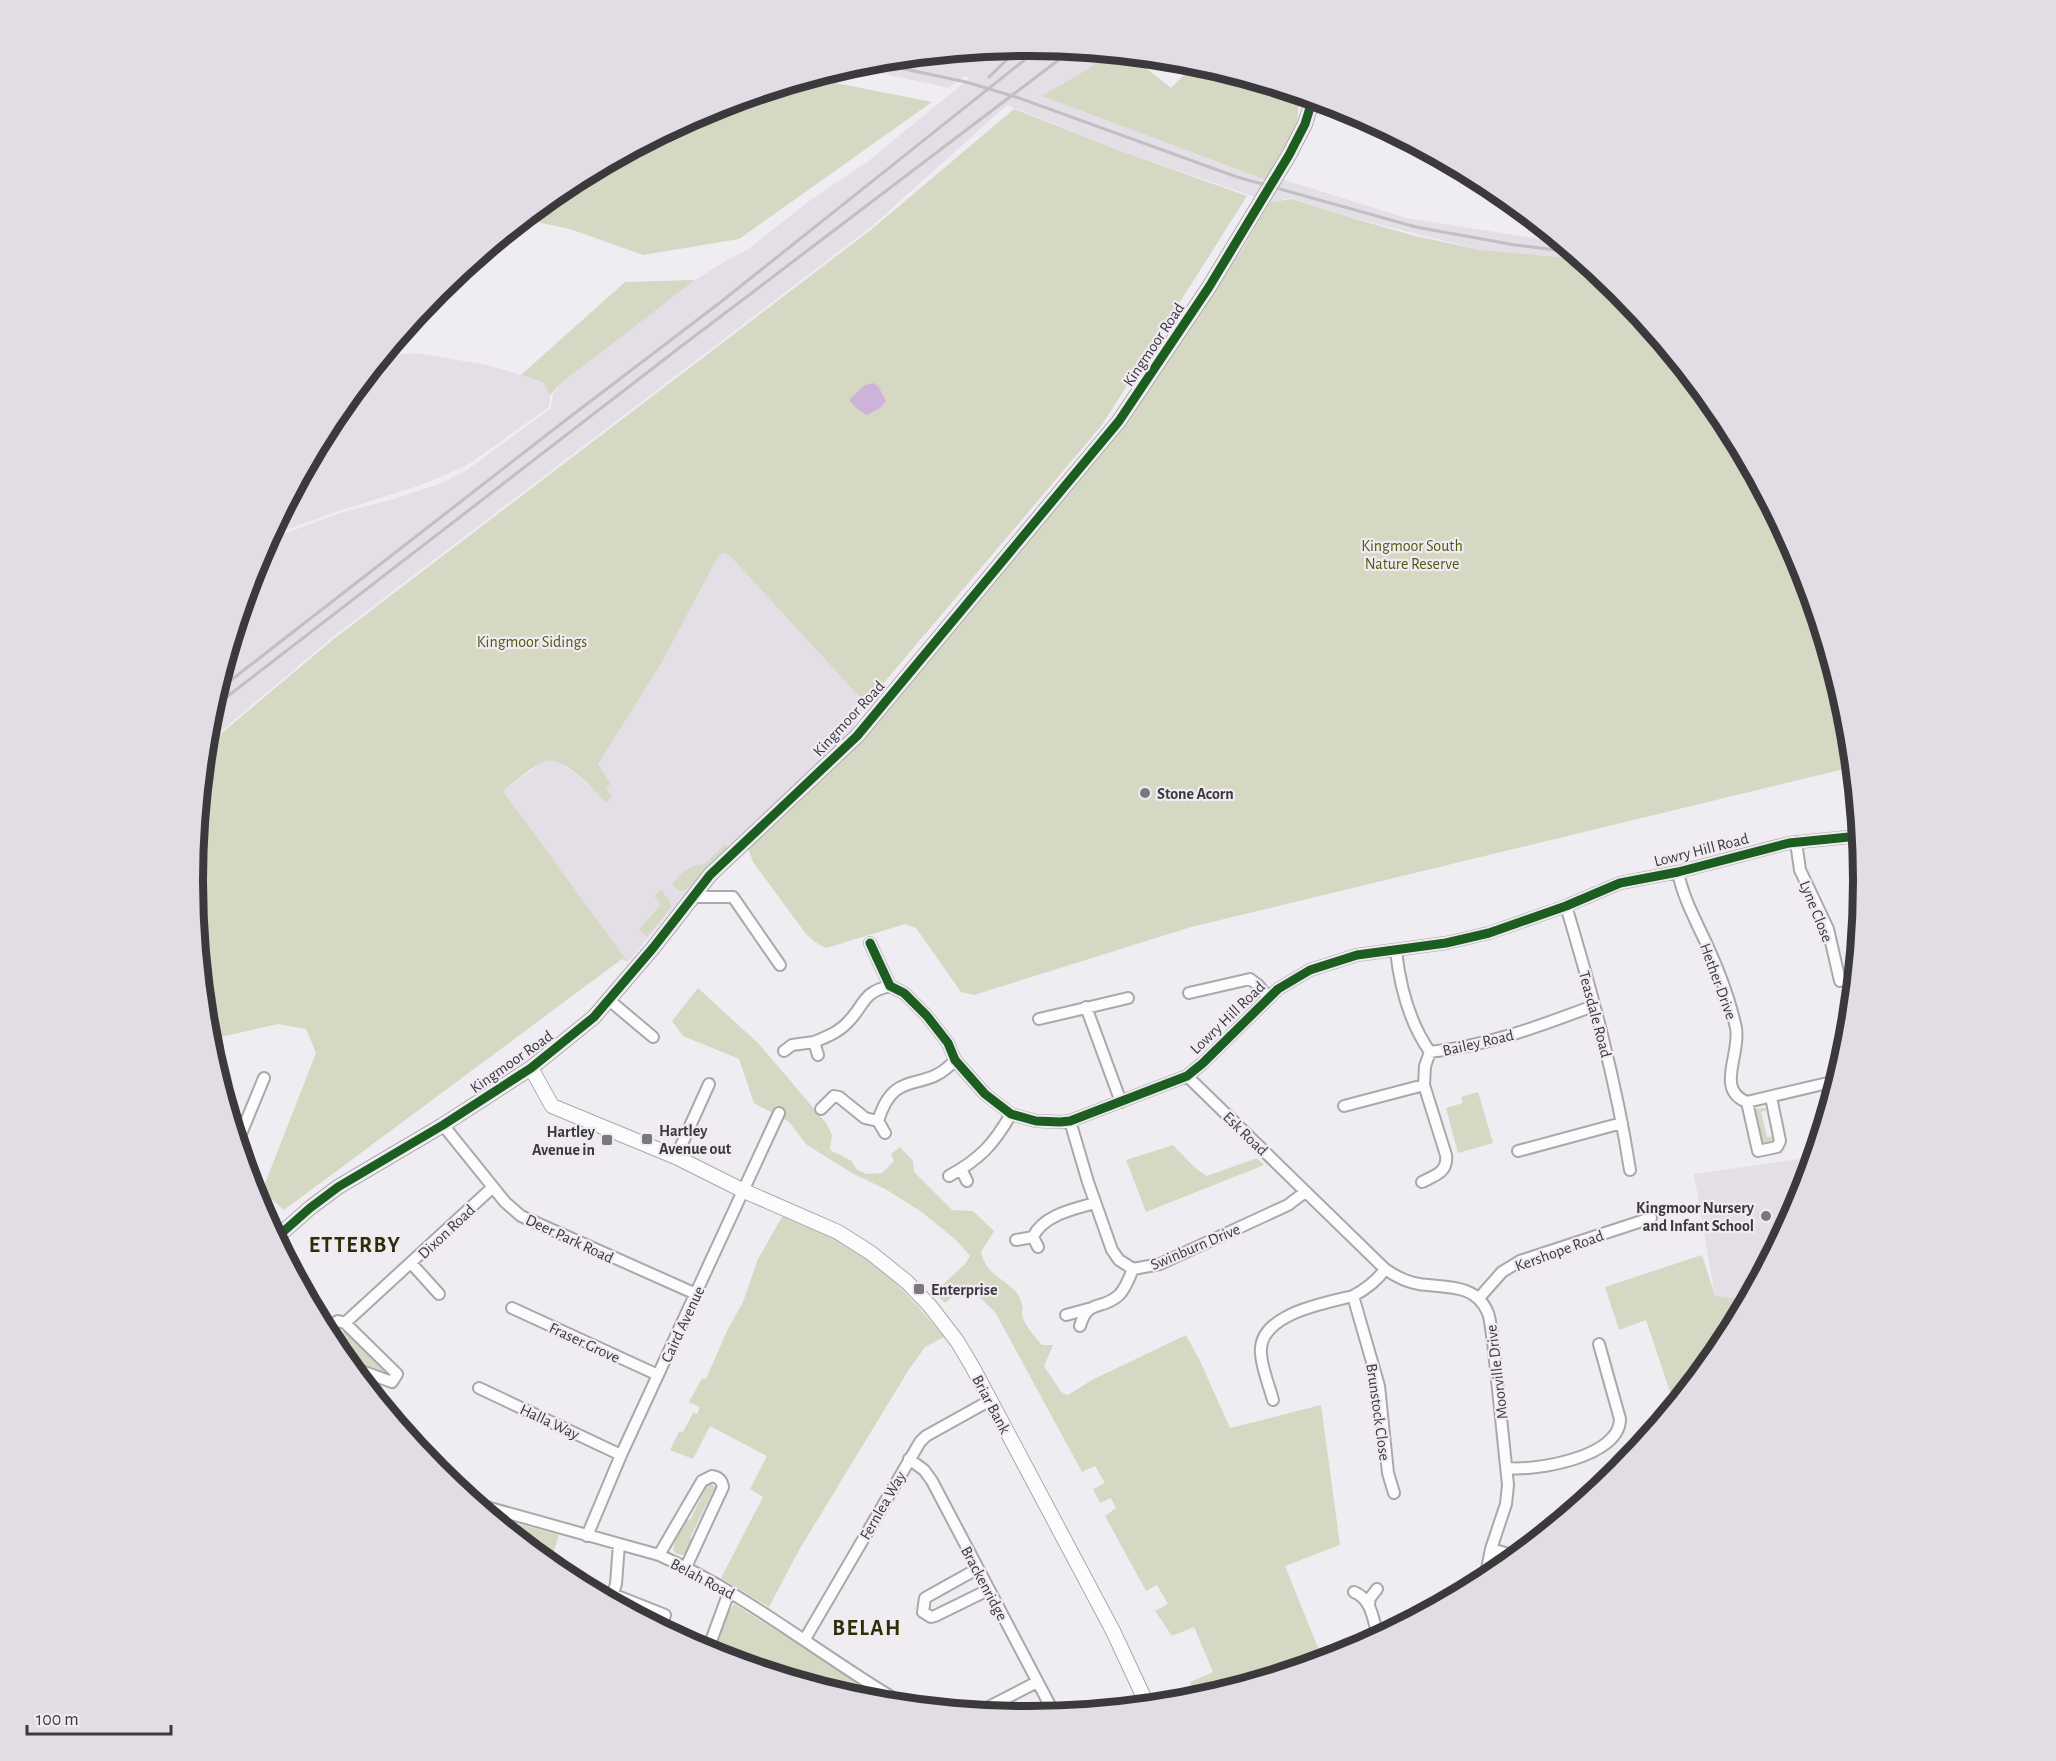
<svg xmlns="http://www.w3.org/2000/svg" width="2056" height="1761" font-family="'Alegreya Sans',sans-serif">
<rect width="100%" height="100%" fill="#efedf1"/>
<path fill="#e4dee7" d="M1028,45L1111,53L1078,75L1043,96L1266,180H1285L1406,218L1560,242L1581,259L1481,250L1345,216L1291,198L1270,202L1118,150L1007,105L871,227L334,636L206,744L209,717L256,560L267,540L343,512L391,500L442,483L467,470L551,408L553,394L560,384L695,280L729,259L747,250L809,201L867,162L970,78L964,76L949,88L848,66L865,61Z
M416,353L487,365L544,382L550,395L549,407L466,466L421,485L336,512L269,536L334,416L383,356Z
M722,553L730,556L866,704L852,730L690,888L628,962L503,791L544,761H557L574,772L608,803L606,789L611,782L598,764L661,664L716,560Z
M1813,1157L1800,1201L1747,1300L1715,1296L1694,1174Z"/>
<path fill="#d5d8c3" d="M1111,53L1130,55L1171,88L1196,63L1300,94L1297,123L1266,180L1042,96L1078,75Z
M810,78L932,102L739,239L643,255L570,229L523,219L564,186L709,108Z
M1014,109L1118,150L1247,196L1102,425L866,704L730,556L722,553L716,560L661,664L598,764L611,783L606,789L612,796L607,803C593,790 567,757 546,761C535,764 513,783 503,791L628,962L622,959L284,1210L262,1191L316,1053L306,1029L278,1024L208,1040L193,880L206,746L335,638L872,229Z
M1292,199L1345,216L1415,236L1481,250L1581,259L1619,290L1723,417L1800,561L1848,718L1852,767L1191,927L974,995L961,992L916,928L905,924L826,948L815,942L806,934L753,862L748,848L763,828L808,793L842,761L1107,443L1243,248L1270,202Z
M695,280L560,384L550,395L543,382L521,375L625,282Z
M725,844L728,847L686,890L680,891L673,886V883C681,874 690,863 704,865Z
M661,890L670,901L671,907L647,937L639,929L660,906V903L654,896Z
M698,988L759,1044L826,1123L832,1135L830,1150L852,1161L856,1169L866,1174L882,1173L894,1161L891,1154L900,1147L913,1161L914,1172L952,1210L973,1211L994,1231L981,1252C987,1276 1003,1277 1017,1293C1020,1297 1021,1302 1023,1307C1018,1320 1034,1335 1042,1345H1053L1044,1366L1061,1392L1068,1395L1092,1380L1186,1335L1201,1363L1230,1428L1321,1405L1340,1545L1285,1566L1323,1660L1196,1698L1190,1682L1213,1672L1194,1627L1172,1636L1155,1611L1168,1604L1157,1585L1146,1591L1105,1516L1116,1508L1111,1498L1100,1503L1093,1489L1105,1483L1095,1466L1082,1472L995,1312L967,1285L945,1303L934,1293L965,1264L970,1256L956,1240L923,1213L887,1190L852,1173L807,1145L789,1122L754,1103L739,1059L683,1036L672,1021Z
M1478,1092L1493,1143L1458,1153L1446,1108L1463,1103L1461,1097Z
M1766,1108L1769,1109L1761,1112L1767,1137L1776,1136L1774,1143L1763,1145L1758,1140L1753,1109Z
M1173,1145L1195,1168L1207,1176L1257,1158L1264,1165L1146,1212L1126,1160Z
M787,1215C805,1224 824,1232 842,1242C883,1265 914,1301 944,1337L925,1347L908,1371L799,1550L769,1607L721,1578L763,1497L750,1489L767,1456L710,1426L693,1459L670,1450L679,1432H683L693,1413L697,1414L700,1407L689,1402L702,1378L706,1379L727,1331L743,1302L758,1259L782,1217Z
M1702,1255L1715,1296L1747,1300L1722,1345L1674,1404L1646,1320L1619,1330L1605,1287Z
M348,1329L386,1369L382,1372L347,1361L333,1345L343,1332Z
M710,1483L717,1488L716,1493L713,1491L690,1538L693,1540L687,1552L683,1555L677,1554L673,1550L674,1544L686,1519L690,1520L706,1488L704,1486Z
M493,1517L559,1535L550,1564Z
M734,1604L890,1702L865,1700L708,1652L725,1616Z"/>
<path fill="#cdb2da" d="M873,383L878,386L886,401L880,408L867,415L857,409L849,400L865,385Z"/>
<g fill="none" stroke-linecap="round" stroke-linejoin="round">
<g stroke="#a9a8ab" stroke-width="14">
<path id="minor" d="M1796,842L1800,870L1828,929L1840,981
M1678,872C1683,898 1696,921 1707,945C1719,971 1730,1000 1736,1028C1741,1054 1715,1090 1747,1102L1836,1081
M692,897H733L780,965
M1566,906C1592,993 1616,1080 1630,1170
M870,943L890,986L904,993L927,1016L948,1043L955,1060L985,1094L1011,1114L1036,1121L1060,1122L1070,1121L1187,1076L1203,1063L1278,989L1310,970L1357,955L1446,943L1489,933L1566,906L1620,883L1678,872L1789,843L1859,836
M1396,951C1400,987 1409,1022 1430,1052C1487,1046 1540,1026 1593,1006
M1189,993L1250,979L1258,985L1269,998
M609,1000L653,1037
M1086,1007L1121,1102
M1039,1019L1128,998
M784,1051L792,1045L814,1042
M818,1055L814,1042C826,1037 839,1032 848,1022C865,1005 862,992 890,986
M1187,1076L1385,1269C1395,1276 1406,1282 1419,1284C1445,1288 1476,1283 1488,1313C1491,1321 1491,1332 1493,1341L1508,1485L1506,1504L1491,1549L1485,1579
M1747,1102L1758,1151L1777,1147L1780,1141L1771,1097
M1344,1106L1424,1085
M821,1109L834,1096L839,1097L865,1118L878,1121C895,1065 924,1096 955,1060
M878,1121L885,1133
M1070,1121L1088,1182L1112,1250L1119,1260L1133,1269L1160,1264L1288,1205L1305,1192
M443,1125L505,1202L521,1216L696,1294
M238,1141L264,1078
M1518,1151L1622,1123
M676,1157L709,1084
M961,1169L967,1181
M949,1176C980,1159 994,1144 1011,1114
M1422,1182C1436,1175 1448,1172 1446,1155L1424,1085L1425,1066L1430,1052
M1016,1240L1033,1237
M1038,1247L1033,1237C1043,1215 1074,1209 1095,1203
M411,1263L439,1294
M1353,1296L1379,1386L1388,1473L1394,1493
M1479,1298L1502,1272L1520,1261L1651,1218
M512,1308L658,1375
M1066,1315L1088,1309
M345,1323L493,1187
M1080,1326C1088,1298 1102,1311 1119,1295C1126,1288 1129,1278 1133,1269
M325,1329L338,1321L345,1323L397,1374L392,1382L353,1368
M479,1388L621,1455
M1273,1400C1269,1385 1262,1369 1261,1354C1257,1314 1325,1303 1353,1296C1366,1289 1377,1281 1385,1269
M909,1459L924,1470L932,1481L1054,1713
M1507,1468C1536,1471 1620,1457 1620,1419L1599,1344
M479,1505L659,1555C747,1594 821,1656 903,1704
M587,1536L621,1455L779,1113
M1491,1549L1516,1556
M659,1555L702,1481L712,1476C719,1477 722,1481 723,1487L686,1567
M977,1569L925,1598L923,1612L931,1617L935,1616L988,1590
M1354,1592C1372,1599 1373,1620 1378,1636
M612,1594L665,1615L660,1627
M611,1600L616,1584L619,1544
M1369,1604L1370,1598L1377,1589
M805,1639L920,1442L926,1436L989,1401
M707,1652L729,1592
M981,1711L1037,1682"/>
</g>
<g stroke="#a9a8ab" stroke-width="16">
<path id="tertiary" d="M531,1068L552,1106L676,1157L744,1191L838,1232L871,1253L907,1282L930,1306L957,1341L972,1366L1113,1631L1147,1704
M276,1238L310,1208L338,1187L443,1125L531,1068L594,1017L653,948L710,875L857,736L1119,421L1209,287L1289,155L1305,124L1313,98"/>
</g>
<use href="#minor" stroke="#fdfcfd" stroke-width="10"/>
<use href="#tertiary" stroke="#fdfcfd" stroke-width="14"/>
<path stroke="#c0bfc1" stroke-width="3" d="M867,61L966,82L1016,97L1237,177L1416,227L1515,245L1572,252
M989,77L1021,46
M217,691L562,423L722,301L1042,46
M211,709L683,345L1073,49"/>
<g stroke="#f0ebf3" stroke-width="13">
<path id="cycleway" d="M870,943L890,986L904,993L927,1016L948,1043L955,1060L985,1094L1011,1114L1036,1121L1060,1122L1070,1121L1187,1076L1203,1063L1278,989L1310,970L1357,955L1446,943L1489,933L1566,906L1620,883L1678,872L1789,843L1859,836
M276,1238L310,1208L338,1187L443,1125L531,1068L594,1017L653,948L710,875L857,736L1119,421L1209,287L1289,155L1305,124L1313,98"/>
</g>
<use href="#cycleway" stroke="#1b5e20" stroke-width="9"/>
</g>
<g fill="#7a787b" stroke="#f0ebf3" stroke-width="2">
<circle cx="1145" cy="793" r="6"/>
<rect x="641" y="1133" width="12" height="12" rx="3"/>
<rect x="601" y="1134" width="12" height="12" rx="3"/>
<circle cx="1766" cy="1216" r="6"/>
<rect x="913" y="1283" width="12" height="12" rx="3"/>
</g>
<g text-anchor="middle" stroke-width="4.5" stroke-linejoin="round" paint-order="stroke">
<g font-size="16" fill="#3b393c" stroke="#f0ebf3">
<text transform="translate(1153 344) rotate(-56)" y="6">Kingmoor Road</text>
<text transform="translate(848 718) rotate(-47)" y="6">Kingmoor Road</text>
<text transform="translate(1701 849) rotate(-14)" y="6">Lowry Hill Road</text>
<text transform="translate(1817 911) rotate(68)" y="6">Lyne Close</text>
<text transform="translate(1719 981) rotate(70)" y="6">Hether Drive</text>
<text transform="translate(1596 1014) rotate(75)" y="6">Teasdale Road</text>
<text transform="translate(1227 1017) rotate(-44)" y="6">Lowry Hill Road</text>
<text transform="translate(1478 1042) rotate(-13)" y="6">Bailey Road</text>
<text transform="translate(511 1061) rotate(-35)" y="6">Kingmoor Road</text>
<text transform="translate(1246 1133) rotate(44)" y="6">Esk Road</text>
<text transform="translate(446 1231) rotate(-43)" y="6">Dixon Road</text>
<text transform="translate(570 1238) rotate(25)" y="6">Deer Park Road</text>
<text transform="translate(1195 1246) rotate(-23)" y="6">Swinburn Drive</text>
<text transform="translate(1559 1250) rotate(-20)" y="6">Kershope Road</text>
<text transform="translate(682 1324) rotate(-65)" y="6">Caird Avenue</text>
<text transform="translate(585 1342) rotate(25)" y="6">Fraser Grove</text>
<text transform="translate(1496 1372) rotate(-97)" y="6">Moorville Drive</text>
<text transform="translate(992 1404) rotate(62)" y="6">Briar Bank</text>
<text transform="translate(1379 1412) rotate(82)" y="6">Brunstock Close</text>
<text transform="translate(550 1421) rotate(25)" y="6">Halla Way</text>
<text transform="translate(882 1505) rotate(-60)" y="6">Fernlea Way</text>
<text transform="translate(703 1578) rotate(28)" y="6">Belah Road</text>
<text transform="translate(985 1583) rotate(62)" y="6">Brackenridge</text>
</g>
<g font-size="16" fill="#535a0f" stroke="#f0ebf3">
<text x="1412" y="551">Kingmoor South<tspan x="1412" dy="18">Nature Reserve</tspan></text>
<text x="532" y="647">Kingmoor Sidings</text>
</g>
<g font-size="16" font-weight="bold" fill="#3b393c" stroke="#f0ebf3" text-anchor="start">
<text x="1157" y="799">Stone Acorn</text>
<text x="659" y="1136">Hartley<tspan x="659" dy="18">Avenue out</tspan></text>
<text x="595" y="1137" text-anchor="end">Hartley<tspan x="595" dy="18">Avenue in</tspan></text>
<text x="1754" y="1213" text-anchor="end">Kingmoor Nursery<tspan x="1754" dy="18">and Infant School</tspan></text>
<text x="931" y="1295">Enterprise</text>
</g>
<g font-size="22" font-weight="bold" letter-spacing="1.5" fill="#2c3007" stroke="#f0ebf3">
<text x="355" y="1252">ETTERBY</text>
<text x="867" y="1635">BELAH</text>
</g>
</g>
<path d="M0 0H2056V1761H0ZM203 881a825 825 0 1 1 1650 0a825 825 0 1 1-1650 0Z" fill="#e2dde4" fill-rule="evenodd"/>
<path fill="none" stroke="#3b393c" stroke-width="8" d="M203 881a825 825 0 1 1 1650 0a825 825 0 1 1-1650 0Z"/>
<path d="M27 1725v9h144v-9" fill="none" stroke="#3b393c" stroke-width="3"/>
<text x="36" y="1725" font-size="18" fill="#3b393c" stroke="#f0ebf3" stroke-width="4.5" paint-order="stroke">100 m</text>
</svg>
